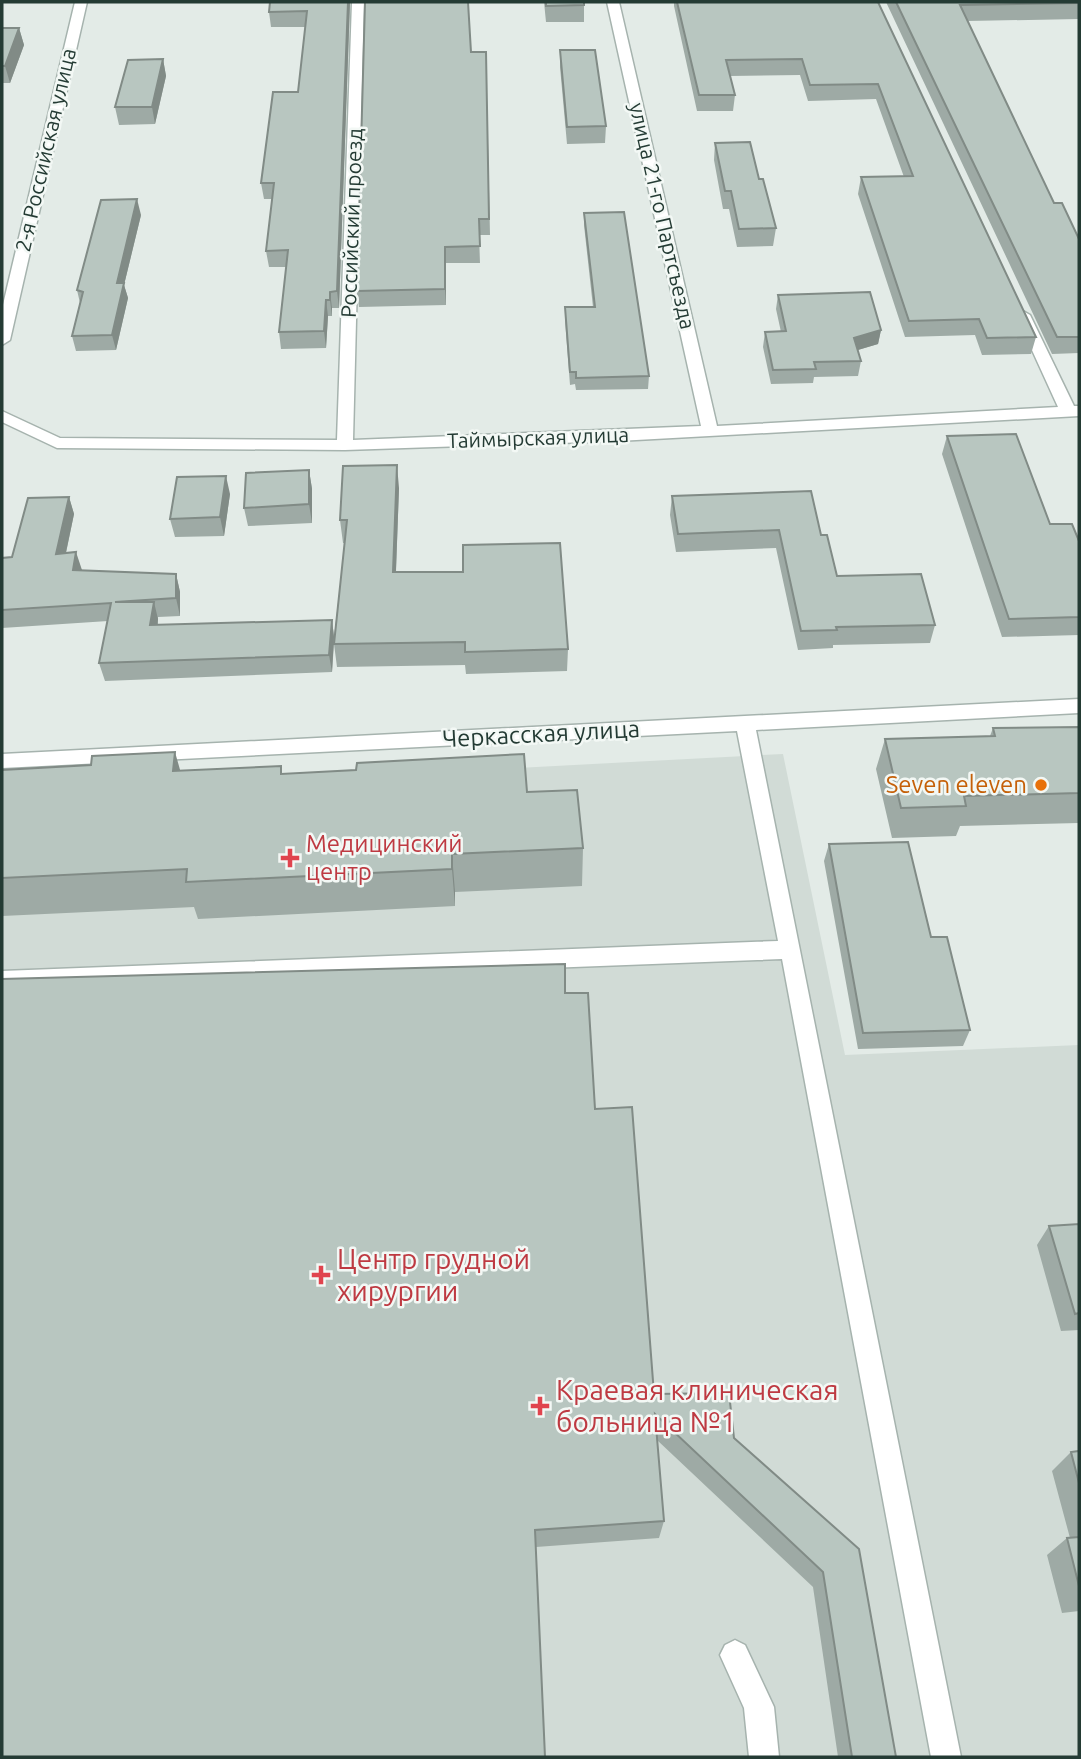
<svg xmlns="http://www.w3.org/2000/svg" width="1081" height="1759" font-family="Ubuntu,sans-serif">
<rect width="100%" height="100%" fill="#e3ebe7"/>
<path fill="#d1dbd6" d="M783,754L845,1055L1079,1045V1757H2V795Z"/>
<g fill="none" stroke-linecap="round" stroke-linejoin="round">
<g stroke="#a6b3ae" stroke-width="3">
<path id="minor" d="M75,2H87L10,340L2,345V309Z
M352,2H364L353,440L701,426L607,2H619L717,426L1058,407L1016,315L1023,311L1030,315L1074,406H1079V416L618,441L345,450L57,448L2,422V411L60,438L337,440Z
M1079,699V713L756,730L961,1757H931L782,959L2,989V971L778,941L737,731L2,768V754Z
M735,1640L745,1645L774,1707L779,1757H749L744,1708L720,1655L725,1645Z"/>
</g>
<use href="#minor" fill="#fff" fill-rule="evenodd"/>
</g>
<path fill="#9eaaa5" d="M270,2H350L339,308H332V316H328L326,348L281,349L279,332L286,267H269L266,251L272,199H264L261,183L298,92L305,27H271L269,12Z
M544,2H584V22H546Z
M674,2H878L1036,337L1031,354L982,355L975,335L905,337L858,194L861,177H904L876,99L808,101L800,75L730,76L735,95L733,111H697L674,6Z
M886,2H1079V19L967,21L1054,203L1079,239V353L1052,354Z
M2,28H19L24,45L10,83H2Z
M560,50L606,126L605,143L567,144L560,67Z
M471,52H486L490,235H479L480,263H446V305L359,307L357,291Z
M163,59L166,76L155,124L119,125L115,107Z
M715,143L759,179L776,228L773,246L737,247L729,209H723L714,160Z
M584,213L649,376L648,389L576,390L575,384L570,385L565,320V307H593L584,225Z
M141,215L124,285L128,298L116,350L76,351L72,336L80,303L77,290Z
M778,295L881,330L878,344L858,350L861,361L858,376L814,377L813,383L771,384L763,347L765,332H781L776,309Z
M947,436L1050,524L1079,541V635L1002,637L942,454Z
M309,470L312,489V523L248,526L244,508Z
M399,488L396,572L568,649L567,671L466,674L465,665L337,667L334,644L332,672L105,681L99,663L108,621L2,628V558L12,557L69,497L74,514L66,553L82,570L176,574L180,592V616L158,617V625L332,620L334,637L345,543H343L340,520Z
M230,494L224,536L175,537L170,519Z
M672,496L821,535L837,576L935,625L930,643L833,645V648L798,650L776,548L676,552L670,515Z
M1079,727V823L960,826L956,836L892,838L876,769L885,739L990,736L993,728Z
M2,770L180,771L283,774L527,792L583,848L582,886L455,892V906L198,919L194,907L2,916Z
M829,844L931,937L970,1030L963,1046L858,1049L824,861Z
M565,993L595,1109L654,1394L734,1438L859,1549L896,1757H838L813,1587L657,1440L664,1521L659,1538L536,1547L2,1757Z
M1079,1224V1330L1061,1331L1037,1245L1049,1226Z
M1079,1451V1611L1062,1613L1047,1555L1067,1538H1070L1052,1471L1071,1452Z"/>
<path fill="#818b86" d="M348,2H350L339,308L337,291Z
M19,28L24,45L10,83L5,66Z
M163,59L166,76L155,124L152,107Z
M137,199L141,215L124,285L128,298L116,350L112,335L117,283Z
M445,247L446,263V305L445,289Z
M330,292L332,308V316L330,300Z
M326,300L328,316L326,348L324,331Z
M881,330L878,344L851,352L854,338Z
M397,465L399,488L395,595L393,572Z
M309,470L312,489V523L309,504Z
M226,476L230,494L224,536L220,517Z
M69,497L74,514L62,571L56,554Z
M76,552L82,570H73Z
M176,574L180,592V616L176,598Z
M154,602L158,619L155,643L150,625Z
M332,620L334,637L332,672L329,655Z
M175,752L186,791L173,771Z
M452,854L455,892V906L452,869Z"/>
<path fill="#b8c6c0" stroke="#818b86" stroke-width="2" d="M270,2H348L337,291L330,292V300H326L324,331L279,332L288,250L266,251L274,183H261L273,92H298L307,11L269,12Z
M365,2H468L471,52H486L489,219H479L480,246L445,247V289L357,291Z
M546,2H584V5L546,6Z
M677,2H878L1036,337L987,338L979,319L909,321L861,177L913,176L878,84L810,85L802,59L726,60L735,95H699Z
M896,2H1079V3L960,5L1054,203H1062L1079,239V337H1057Z
M2,28H19L5,66H2Z
M560,50H595L606,126L567,127Z
M163,59L152,107H115L128,60Z
M750,142L759,179H763L776,228L739,229L731,191H725L715,143Z
M137,199L117,283H124L112,335L72,336L83,292L77,290L101,200Z
M624,212L649,376L576,378V372H570L565,307H595L584,213Z
M870,292L881,330L854,338L861,361L814,362L816,369L773,370L765,332L786,331L778,295Z
M1016,434L1050,524H1072L1079,541V617L1009,619L947,436Z
M397,465L393,572H463V545L560,543L568,649L465,652V642L334,644L347,520H340L343,466Z
M309,470V504L244,508L246,473Z
M226,476L220,517L170,519L177,477Z
M811,491L821,535H827L837,576L921,574L935,625L836,627L837,630L801,631L779,530L678,534L672,496Z
M69,497L56,554L76,552L73,570L176,574V598L115,602H154L150,625L332,620L329,655L99,663L111,603L2,610V558L12,557L28,498Z
M1079,727V793L964,796L966,806L901,808L885,739L995,736L993,728Z
M175,752L173,771L281,766V774L356,770L357,763L524,754L527,792L577,790L583,848L452,854V869L186,882L187,869L2,878V770L91,765L92,756Z
M908,842L931,937H947L970,1030L863,1033L829,844Z
M565,964V993H588L595,1109L632,1107L654,1394L729,1393L734,1438L859,1549L896,1757H852L823,1572L655,1414L664,1521L535,1530L545,1757H2V979Z
M1079,1224V1313L1075,1314L1049,1226Z
M1079,1451V1483L1071,1452Z
M1079,1537V1586L1067,1538Z"/>
<circle fill="#e8710a" stroke="#f3f8f5" stroke-width="2.5" cx="1041" cy="785" r="7"/>
<g fill="#e0444e" stroke="#f3f8f5" stroke-width="2.5">
<path d="M286.5 847.5h7v7h7v7h-7v7h-7v-7h-7v-7h7z"/>
<path d="M317.5 1264.5h7v7h7v7h-7v7h-7v-7h-7v-7h7z"/>
<path d="M536.5 1395.5h7v7h7v7h-7v7h-7v-7h-7v-7h7z"/>
</g>
<g text-anchor="middle" stroke-width="5" stroke-linejoin="round" paint-order="stroke">
<g font-size="21" fill="#243b34" stroke="#f3f8f5">
<text transform="translate(46 150) rotate(-77)" y="7">2-я Российская улица</text>
<text transform="translate(662 216) rotate(77)" y="7">улица 21-го Партсъезда</text>
<text transform="translate(352 223) rotate(-88)" y="7">Российский проезд</text>
<text transform="translate(538 438) rotate(-2)" y="7">Таймырская улица</text>
</g>
<g font-size="24" fill="#243b34" stroke="#f3f8f5">
<text transform="translate(541 734) rotate(-3)" y="8">Черкасская улица</text>
</g>
<g font-size="24" fill="#c56008" stroke="#f3f8f5" text-anchor="end">
<text x="1027" y="793">Seven eleven</text>
</g>
<g font-size="24" fill="#be3a42" stroke="#f3f8f5" text-anchor="start">
<text x="306" y="852">Медицинский<tspan x="306" dy="28">центр</tspan></text>
</g>
<g font-size="28" fill="#be3a42" stroke="#f3f8f5" text-anchor="start">
<text x="337" y="1269">Центр грудной<tspan x="337" dy="32">хирургии</tspan></text>
<text x="556" y="1400">Краевая клиническая<tspan x="556" dy="32">больница №1</tspan></text>
</g>
</g>
<rect width="1081" height="1759" fill="none" stroke="#243b34" stroke-width="7"/>
</svg>
